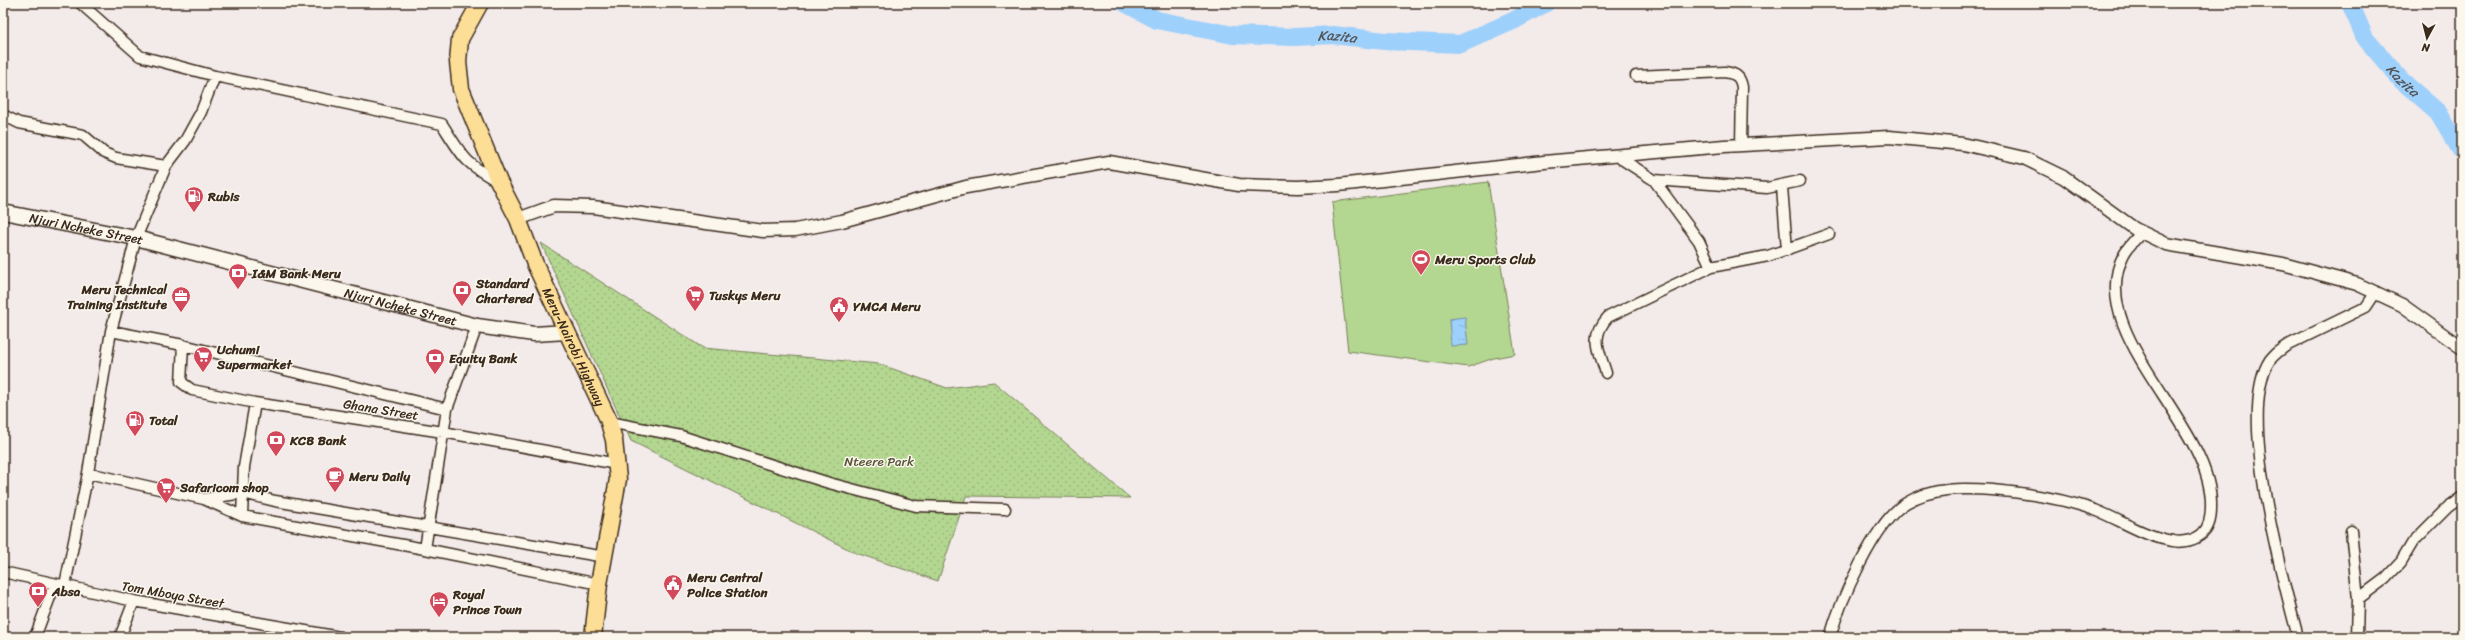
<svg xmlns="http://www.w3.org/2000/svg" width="2465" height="640" font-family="Sriracha,sans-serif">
<defs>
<pattern id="park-dots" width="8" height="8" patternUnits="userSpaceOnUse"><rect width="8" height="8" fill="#b3d690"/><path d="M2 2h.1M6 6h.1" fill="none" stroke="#9bb87c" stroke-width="1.8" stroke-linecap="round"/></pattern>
<pattern id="water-ripples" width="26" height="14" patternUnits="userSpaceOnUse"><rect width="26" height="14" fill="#9dd0fb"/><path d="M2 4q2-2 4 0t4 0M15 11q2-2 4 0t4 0" fill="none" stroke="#88b3d7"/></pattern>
</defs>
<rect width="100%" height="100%" fill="#f3eaea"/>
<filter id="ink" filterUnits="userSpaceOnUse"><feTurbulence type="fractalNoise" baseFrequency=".025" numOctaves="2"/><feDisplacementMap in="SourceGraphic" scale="8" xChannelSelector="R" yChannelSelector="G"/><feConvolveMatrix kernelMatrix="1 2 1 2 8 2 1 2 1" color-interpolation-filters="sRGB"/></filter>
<g filter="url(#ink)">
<path fill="url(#park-dots)" stroke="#778057" d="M541,243L703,348L879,364L947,388L994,382L1130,498L966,496L938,581L856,553L631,441Z"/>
<path fill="#b3d690" stroke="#778057" d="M1488,182L1515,354L1494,358L1468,367L1348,351L1332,202Z"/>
<path fill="url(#water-ripples)" stroke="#768ea3" d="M1465,317L1468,345L1451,346L1449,319Z"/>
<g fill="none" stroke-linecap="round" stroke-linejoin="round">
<g stroke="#9dd0fb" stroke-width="18">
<path id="s1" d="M1125,3L1157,20L1233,35L1295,37L1333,35L1385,41L1460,44L1513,21L1546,3"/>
<path id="s2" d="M2350,3L2365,38L2402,81L2438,112L2462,152"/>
</g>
<g stroke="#3b2a1e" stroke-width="13">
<path id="minor" d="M80,3L140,56L215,76L442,124C463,157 464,163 499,182
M1636,76L1725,72C1736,74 1740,76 1742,87L1741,145
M3,115L19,123L83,135L104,153L116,158L166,166
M1617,156L1654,180L1699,241L1711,267L1768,256L1829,234
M1654,180L1767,188L1800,181
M1782,187L1787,250
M111,331L183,345L447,409
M183,345L181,382L192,390L255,403L443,432L617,464
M1606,373C1599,350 1590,337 1608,317L1711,267
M609,422L681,436L829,483L916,506L1005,509
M88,473L204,499L242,516L425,549L599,584
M204,499L243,493L275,501L605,557
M242,516L244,467L255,403
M2351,531L2358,599L2357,637
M425,549L447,409L477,326
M3,572L134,601L340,637
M65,585L88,473L111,331L136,238L166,166L185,141L201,112L215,76
M2358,599L2386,578L2401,562L2413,542L2448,507L2462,497
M35,637L55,584
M120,637L134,601
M1830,637C1840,602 1875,521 1906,503C1933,487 1963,488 1992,490C2028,493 2061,498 2095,510C2121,520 2145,537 2173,541C2183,543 2196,540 2203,533C2210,526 2211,517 2211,507C2214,424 2082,334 2124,254C2128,246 2136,239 2142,232
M2298,637C2282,577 2239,420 2267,365C2271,356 2279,351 2286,346L2366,307L2376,292"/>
</g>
<g stroke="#3b2a1e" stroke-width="15">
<path id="tertiary" d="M518,219L554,206L593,207L763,231L795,230L842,221L966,187L1109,162L1239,185L1298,187L1338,185L1544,162L1724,146L1889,137L1963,144L2024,158L2063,177L2135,229L2166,244L2283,264L2357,284L2402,305L2462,348"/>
</g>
<g stroke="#3b2a1e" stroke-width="17">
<g id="secondary">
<path id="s3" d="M3,212L136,238L477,326L534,334L567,332"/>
</g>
</g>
<g stroke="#3b2a1e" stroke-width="19">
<g id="trunk">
<path id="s4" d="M480,3L460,39L458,62L461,89L499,182L518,219L535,264L608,419L614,440L618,479L599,584L593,637"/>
</g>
</g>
<use href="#minor" stroke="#fbf7ec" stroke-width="10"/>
<use href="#tertiary" stroke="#fbf7ec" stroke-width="12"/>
<use href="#secondary" stroke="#fbf7ec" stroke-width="14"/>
<use href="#trunk" stroke="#fcde96" stroke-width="16"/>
</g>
</g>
<defs>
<g id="fuel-pin" transform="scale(1)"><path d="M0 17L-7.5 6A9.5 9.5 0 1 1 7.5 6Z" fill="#d1495b" stroke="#fbf7ec"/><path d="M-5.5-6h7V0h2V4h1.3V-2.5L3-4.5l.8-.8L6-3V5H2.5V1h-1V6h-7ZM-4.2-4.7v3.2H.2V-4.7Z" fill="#fff"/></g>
<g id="stadium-pin" transform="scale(1)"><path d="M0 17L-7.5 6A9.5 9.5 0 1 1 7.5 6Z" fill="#d1495b" stroke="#fbf7ec"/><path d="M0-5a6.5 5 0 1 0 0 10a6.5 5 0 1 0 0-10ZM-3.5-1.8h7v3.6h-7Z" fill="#fff"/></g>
<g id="bank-pin" transform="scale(1)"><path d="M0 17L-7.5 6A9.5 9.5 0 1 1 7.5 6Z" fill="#d1495b" stroke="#fbf7ec"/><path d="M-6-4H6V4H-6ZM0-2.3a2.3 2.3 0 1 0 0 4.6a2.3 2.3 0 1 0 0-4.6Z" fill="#fff"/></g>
<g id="supermarket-pin" transform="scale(1)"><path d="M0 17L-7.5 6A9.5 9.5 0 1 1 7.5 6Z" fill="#d1495b" stroke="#fbf7ec"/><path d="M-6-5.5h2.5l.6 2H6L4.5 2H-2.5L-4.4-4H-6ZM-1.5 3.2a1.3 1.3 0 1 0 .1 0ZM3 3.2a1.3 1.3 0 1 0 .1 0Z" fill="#fff"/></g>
<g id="office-pin" transform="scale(1)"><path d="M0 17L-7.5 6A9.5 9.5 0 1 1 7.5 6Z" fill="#d1495b" stroke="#fbf7ec"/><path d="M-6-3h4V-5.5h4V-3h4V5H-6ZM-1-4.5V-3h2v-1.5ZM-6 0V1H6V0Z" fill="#fff"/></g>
<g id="civic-pin" transform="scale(1)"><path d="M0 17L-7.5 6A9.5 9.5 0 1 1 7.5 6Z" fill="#d1495b" stroke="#fbf7ec"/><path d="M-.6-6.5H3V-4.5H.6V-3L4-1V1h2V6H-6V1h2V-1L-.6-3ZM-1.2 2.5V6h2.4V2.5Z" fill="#fff"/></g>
<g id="cafe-pin" transform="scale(1)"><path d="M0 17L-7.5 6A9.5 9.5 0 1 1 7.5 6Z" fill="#d1495b" stroke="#fbf7ec"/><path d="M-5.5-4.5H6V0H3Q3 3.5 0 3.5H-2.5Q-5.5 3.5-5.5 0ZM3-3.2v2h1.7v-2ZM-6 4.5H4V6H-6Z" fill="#fff"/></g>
<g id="hotel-pin" transform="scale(1)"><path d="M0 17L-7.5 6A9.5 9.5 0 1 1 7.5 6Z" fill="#d1495b" stroke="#fbf7ec"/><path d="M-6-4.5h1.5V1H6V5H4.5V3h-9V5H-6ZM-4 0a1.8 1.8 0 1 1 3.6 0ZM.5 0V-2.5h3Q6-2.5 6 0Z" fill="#fff"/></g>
</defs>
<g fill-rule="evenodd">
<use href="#fuel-pin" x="194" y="196"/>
<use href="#stadium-pin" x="1421" y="259"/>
<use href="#bank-pin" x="238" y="273"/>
<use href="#bank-pin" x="462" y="290"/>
<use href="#supermarket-pin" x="695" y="295"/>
<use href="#office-pin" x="181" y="296"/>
<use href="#civic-pin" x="839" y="306"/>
<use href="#supermarket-pin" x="203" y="356"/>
<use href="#bank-pin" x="435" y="358"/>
<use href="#fuel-pin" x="135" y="420"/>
<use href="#bank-pin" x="276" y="440"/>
<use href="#cafe-pin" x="335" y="476"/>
<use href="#supermarket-pin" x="166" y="487"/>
<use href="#civic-pin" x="673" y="584"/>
<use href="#bank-pin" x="38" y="591"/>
<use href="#hotel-pin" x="439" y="601"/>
</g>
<g text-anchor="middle" stroke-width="3" stroke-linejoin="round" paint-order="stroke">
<g font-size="13" font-weight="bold" fill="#3b2a1e" stroke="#fbf7ec" text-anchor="start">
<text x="208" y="201">Rubis</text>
<text x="1435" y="264">Meru Sports Club</text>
<text x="252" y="278">I&amp;M Bank Meru</text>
<text x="476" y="288">Standard<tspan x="476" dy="15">Chartered</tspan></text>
<text x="167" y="294" text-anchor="end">Meru Technical<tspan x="167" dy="15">Training Institute</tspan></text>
<text x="709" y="300">Tuskys Meru</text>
<text x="853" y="311">YMCA Meru</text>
<text x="217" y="354">Uchumi<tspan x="217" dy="15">Supermarket</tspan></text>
<text x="449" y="363">Equity Bank</text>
<text x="149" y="425">Total</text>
<text x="290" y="445">KCB Bank</text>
<text x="349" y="481">Meru Daily</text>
<text x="180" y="492">Safaricom shop</text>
<text x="687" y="582">Meru Central<tspan x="687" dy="15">Police Station</tspan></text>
<text x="52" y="596">Absa</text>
<text x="453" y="599">Royal<tspan x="453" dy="15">Prince Town</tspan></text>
</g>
<g font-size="13" fill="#3b2a1e" stroke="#fbf7ec">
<text dy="5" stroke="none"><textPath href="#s3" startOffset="85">Njuri Ncheke Street</textPath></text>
<text dy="5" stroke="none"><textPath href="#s3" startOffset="409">Njuri Ncheke Street</textPath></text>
<text dy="5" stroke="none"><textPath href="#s4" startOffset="373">Meru-Nairobi Highway</textPath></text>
<text transform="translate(381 409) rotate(9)" y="5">Ghana Street</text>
<text transform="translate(173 594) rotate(10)" y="5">Tom Mboya Street</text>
</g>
<g font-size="13" fill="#59553a" stroke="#fbf7ec">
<text x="879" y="466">Nteere Park</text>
</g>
<g font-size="14" font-style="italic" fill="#545455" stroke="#fbf7ec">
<text dy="5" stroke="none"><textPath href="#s1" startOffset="218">Kazita</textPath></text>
<text dy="5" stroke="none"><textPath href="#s2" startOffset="95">Kazita</textPath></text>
</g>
</g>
<rect width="2465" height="640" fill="none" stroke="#fbf7ec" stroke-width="16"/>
<rect x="8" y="8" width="2449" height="624" fill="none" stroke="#3b2a1e" stroke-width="1.5" filter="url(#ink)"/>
<g transform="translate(2427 38) rotate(187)" stroke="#fbf7ec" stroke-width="3" paint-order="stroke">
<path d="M0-3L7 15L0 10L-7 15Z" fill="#3b2a1e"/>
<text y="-6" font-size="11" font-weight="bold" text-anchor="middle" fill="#3b2a1e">N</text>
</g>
</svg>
